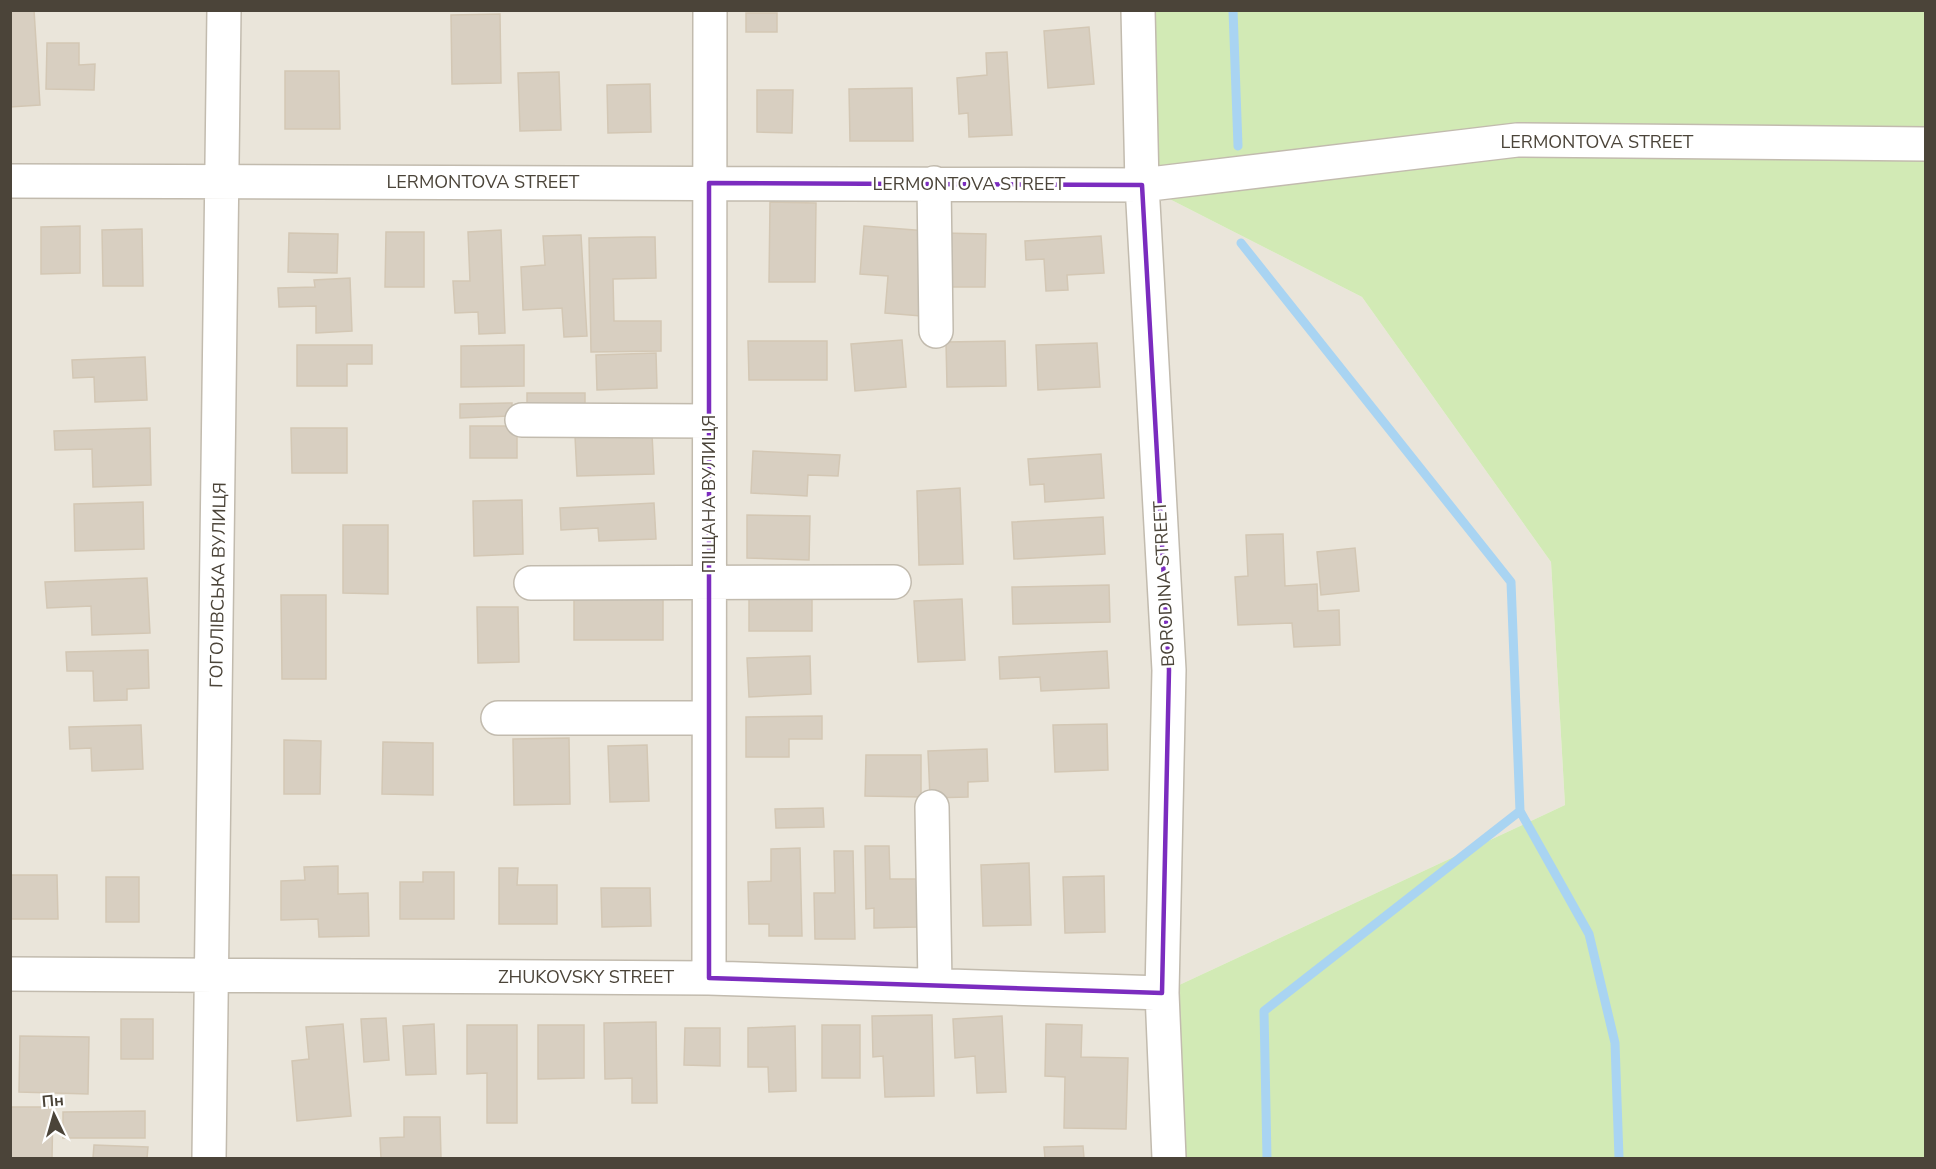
<svg xmlns="http://www.w3.org/2000/svg" width="1936" height="1169" font-family="'Nunito Sans',sans-serif">
<rect width="100%" height="100%" fill="#f6f3ec"/>
<path fill="#eae5da" d="M10,11H1138L1142,185L1362,297L1551,562L1565,805L1162,993L1169,1158H11Z"/>
<path fill="#d2eab5" d="M1138,11H1925V1158H1169L1162,993L1565,805L1551,562L1362,297L1142,185Z"/>
<g fill="none" stroke-linecap="round" stroke-linejoin="round">
<path stroke="#a9d4f2" stroke-width="9" d="M1233,10L1238,146
M1241,243L1511,582L1520,811L1264,1011L1267,1158
M1520,811L1589,934L1615,1043L1619,1158"/>
</g>
<path fill="#d8cfc1" stroke="#d3c7b4" stroke-width="1.5" d="M10,10H34L40,105L10,107Z
M746,13H777V32H746Z
M500,14L501,83L452,84L451,15Z
M1089,27L1094,84L1048,88L1044,31Z
M47,43H79V65L95,64L94,90L46,89Z
M1007,52L1012,135L969,137L968,113L959,114L957,78L987,75L986,53Z
M285,71H339L340,129H285Z
M559,72L561,130L520,131L518,73Z
M650,84L651,132L608,133L607,85Z
M912,88L913,141H850L849,89Z
M757,90H793L792,133L757,132Z
M770,202L816,203L815,282H769Z
M80,226V273L41,274V227Z
M864,226L927,231L921,316L885,313L888,276L860,274Z
M142,229L143,286H103L102,230Z
M501,230L505,333L479,334L478,312L455,313L453,281H470L468,232Z
M386,232H424V287H385Z
M289,233L338,234L337,273L288,272Z
M944,233L986,234L985,287H943Z
M581,235L587,336L564,337L562,308L523,310L521,267L545,265L543,236Z
M1101,236L1104,273L1067,275L1068,290L1046,291L1044,259L1026,260L1025,241Z
M642,237H655L656,278L613,279L614,321H661V351L591,352L589,238Z
M350,278L352,331L316,333V306L279,307L278,288L315,287L314,280Z
M902,340L906,387L855,391L851,344Z
M748,341H827V380H749Z
M1005,341L1006,386L947,387L946,342Z
M1097,343L1100,387L1038,390L1036,345Z
M297,345H372V364H347V386H297Z
M524,345V386L461,387V346Z
M656,353L657,388L597,390L596,355Z
M145,357L147,400L95,402L94,377L73,378L72,360Z
M527,393H585V408L527,409Z
M512,403V416L460,418V404Z
M470,426H517V458H470Z
M150,428L151,485L93,487L92,449L55,450L54,431Z
M291,428H347V473H292Z
M652,434L654,474L577,476L575,436Z
M753,451L840,455L838,476L808,475L807,496L751,493Z
M1101,454L1104,498L1045,502L1044,484L1030,485L1028,459Z
M960,488L963,564L919,565L917,491Z
M522,500L523,554L474,556L473,501Z
M143,502L144,549L75,551L74,504Z
M654,503L656,539L599,541L598,528L561,530L560,508Z
M747,515L810,516L809,560L747,558Z
M1103,517L1105,554L1014,559L1012,522Z
M343,525H388V594L343,593Z
M1283,534L1285,586L1317,584L1318,611L1339,610L1340,645L1294,647L1292,623L1238,625L1235,577L1248,576L1246,535Z
M1355,548L1359,591L1321,595L1317,552Z
M147,578L150,633L92,635L91,606L47,608L45,582Z
M1109,585L1110,622L1013,624L1012,587Z
M749,592H812V631H749Z
M281,595H326V679H282Z
M574,596H663V640H574Z
M962,599L965,660L918,662L914,601Z
M477,607H518L519,662L478,663Z
M148,650L149,688L127,689V700L94,701L93,671H67L66,652Z
M1107,651L1109,688L1041,691L1040,677L1000,679L999,657Z
M810,656L811,694L749,697L747,658Z
M822,716V739H789V757H746V717Z
M1107,724L1108,770L1055,772L1053,725Z
M141,725L143,769L92,771L91,748L70,749L69,727Z
M569,738L570,804L514,805L513,739Z
M284,740L321,741L320,794H284Z
M383,742L433,743V795L382,794Z
M647,745L649,801L610,802L608,746Z
M987,749L988,781L968,782V797L930,798L928,751Z
M866,755H921V797L865,796Z
M823,808L824,827L776,828L775,809Z
M865,846H889L890,879H917V927L874,928V908L866,909Z
M800,848L802,936H769V924H749L748,882L771,881V849Z
M834,851H853L855,939H815L814,893H835Z
M1029,863L1031,925L983,926L981,865Z
M338,866V894L368,893L369,936L319,937L318,919L281,920V881L305,880L304,867Z
M499,868H518L517,885H557V924H499Z
M423,872H454V919H400V882H423Z
M10,875H57L58,919H10Z
M1104,876L1105,932L1065,933L1063,877Z
M106,877H139V922H106Z
M601,888H650L651,926L602,927Z
M932,1015L934,1096L885,1097L883,1056L873,1057L872,1016Z
M1002,1016L1006,1092L977,1093L975,1056L955,1058L953,1019Z
M386,1018L389,1060L364,1062L361,1019Z
M121,1019H153V1059H121Z
M656,1022L657,1103H632V1078L605,1079L604,1023Z
M343,1024L351,1116L297,1121L292,1061L309,1059L306,1027Z
M434,1024L436,1074L406,1075L403,1026Z
M1046,1024L1082,1025L1081,1057L1128,1058L1126,1129L1064,1128L1065,1077L1045,1076Z
M467,1025H517V1123H487V1073L467,1074Z
M538,1025H584V1078L538,1079Z
M822,1025H860V1078H822Z
M795,1026L796,1091L769,1092L768,1067H748V1028Z
M685,1028H720V1066L684,1065Z
M20,1036L89,1037L88,1094L19,1092Z
M10,1107H53L52,1158H10Z
M145,1111V1138H63V1112Z
M404,1117H440L441,1158H381L380,1138L404,1137Z
M94,1145L148,1147L147,1158H93Z
M1083,1146L1084,1158H1045L1044,1147Z"/>
<g fill="none" stroke-linecap="round" stroke-linejoin="round">
<g stroke="#c2bbae" stroke-width="36">
<path id="minor" d="M1138,10L1142,185L1169,670L1162,993L1169,1158
M10,181L1142,185L1517,140L1926,144
M934,183L936,331
M522,420L709,421
M531,583L894,582
M498,718H709
M932,807L935,985
M10,974L709,978L1162,993
M709,978L710,10
M209,1158L224,10"/>
</g>
<use href="#minor" stroke="#fff" stroke-width="33"/>
</g>
<path fill="none" stroke="#7b2cbf" stroke-width="4.5" stroke-linejoin="round" d="M709,183L1142,185L1169,670L1162,993L709,978Z"/>
<g text-anchor="middle" stroke-width="5" stroke-linejoin="round" paint-order="stroke">
<g font-size="18" fill="#4b4439" stroke="#fff">
<text x="1597" y="148">LERMONTOVA STREET</text>
<text x="483" y="188">LERMONTOVA STREET</text>
<text x="969" y="190">LERMONTOVA STREET</text>
<text transform="translate(709 494) rotate(-90)" y="6">ПІЩАНА ВУЛИЦЯ</text>
<text transform="translate(1164 584) rotate(-93)" y="6">BORODINA STREET</text>
<text transform="translate(218 585) rotate(-89)" y="6">ГОГОЛІВСЬКА ВУЛИЦЯ</text>
<text x="586" y="983">ZHUKOVSKY STREET</text>
</g>
</g>
<rect width="1936" height="1169" fill="none" stroke="#4b4439" stroke-width="24"/>
<g transform="translate(54 1115) rotate(355)" stroke="#ffffff" stroke-width="4.5" paint-order="stroke">
<path d="M0-4.5L10 22L0 15L-10 22Z" fill="#4b4439"/>
<text y="-9" font-size="16" font-weight="bold" text-anchor="middle" fill="#4b4439">Пн</text>
</g>
</svg>
